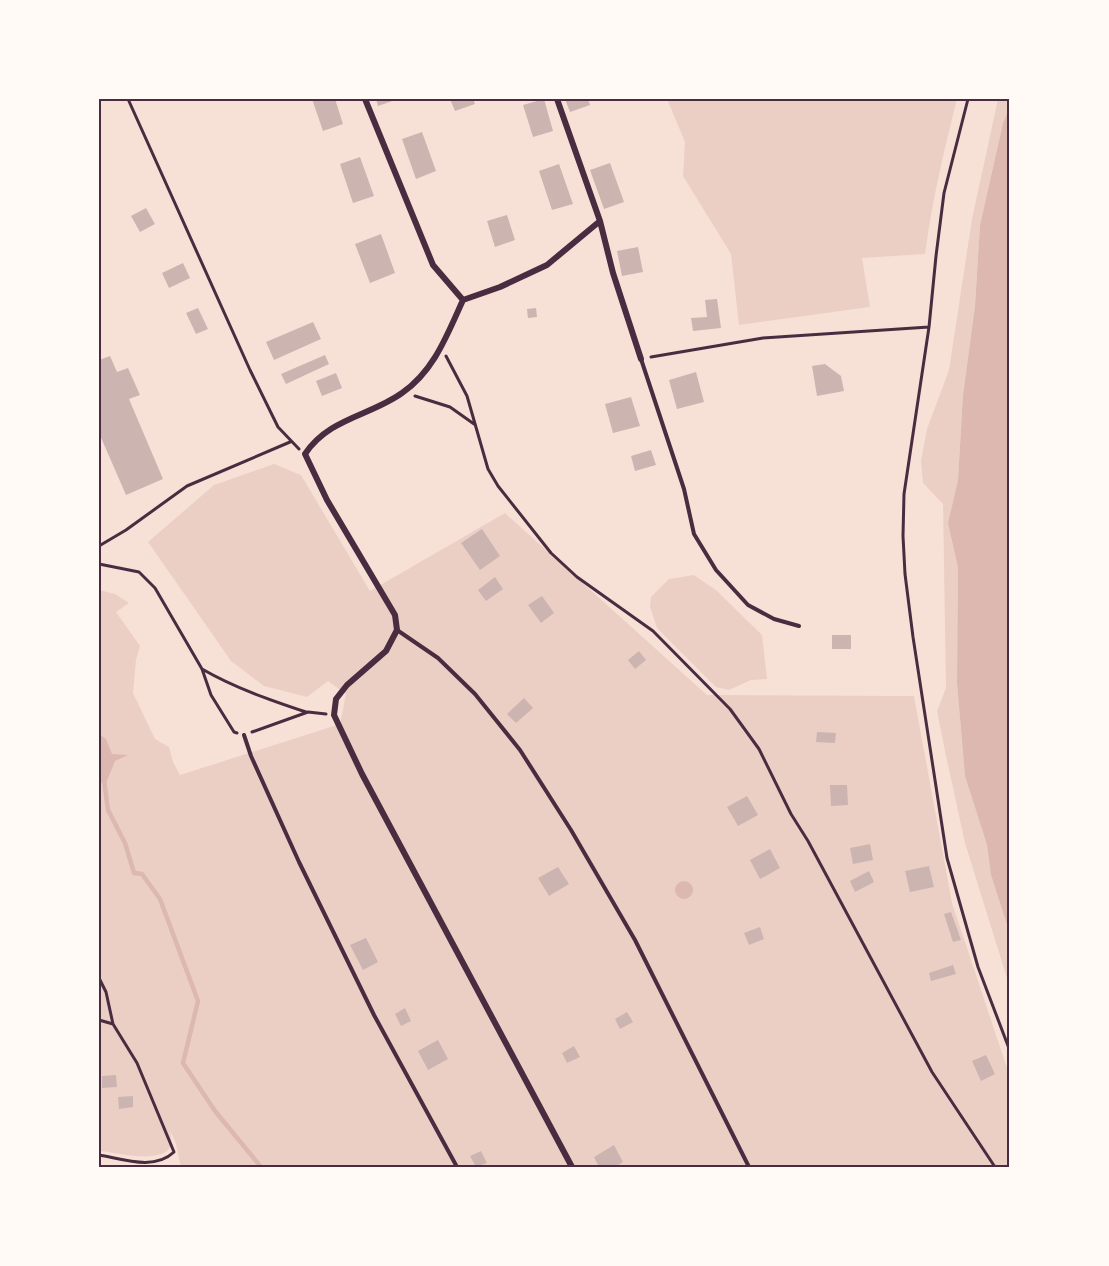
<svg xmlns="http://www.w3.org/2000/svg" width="1109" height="1266" font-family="Montserrat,sans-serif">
<rect width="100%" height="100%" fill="#f7e1d7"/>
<path fill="#ebcfc5" d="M667,99H957C944,150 932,202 925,254L862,258L870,307L739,325L731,254L683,176L685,142Z
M998,99H1010V106L1003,123L980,225L975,306L963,395L958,480L948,523L958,568L957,683L965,776L987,845L991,875L1010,934V988L965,843L945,751L937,711L946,688L943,504L923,483L921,461L927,429L949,370L972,219Z
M274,464L301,475L370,591L505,513L707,695L914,696L952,903L1010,1077V1167H181C177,1152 178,1144 170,1131C171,1135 172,1141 171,1145C165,1165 116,1153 101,1151L99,1167V590L115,594L129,603L116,612L140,646L136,660L133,693L155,739L169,747L173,762L180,775L340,724L346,694L328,681L307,697L264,686L231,661L148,542L214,485Z
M694,575L717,591L762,635L767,679L751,680L729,690L716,687L657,628L650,607L651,597L669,579Z"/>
<path fill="#dcb8b0" d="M1010,106V934L991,875L987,845L965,776L957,683L958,568L948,523L958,480L963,395L975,306L980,225L1003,123Z
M99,734L106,739L112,754L128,755L115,761L105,786L99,780Z
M675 890a9 9 0 1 1 18 0a9 9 0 1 1-18 0Z"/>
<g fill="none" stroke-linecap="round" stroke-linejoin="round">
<path stroke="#dcb8b0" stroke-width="4.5" d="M104,780L108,810L125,843L134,873L142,874L160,899L198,1001L183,1063L215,1111L261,1167"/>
</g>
<path fill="#ccb4b1" d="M312,99H335L343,124L323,131Z
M376,99H398L378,106Z
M450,99H473L475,104L455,111Z
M544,99L553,131L533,137L523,105Z
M565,99H588L590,105L570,112Z
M422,132L436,171L416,179L402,139Z
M360,157L374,196L353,203L340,164Z
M610,163L624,202L604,209L590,170Z
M559,164L573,204L552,210L539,171Z
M146,208L155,224L140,232L131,216Z
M507,215L515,240L495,247L487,221Z
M381,234L395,273L370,283L355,244Z
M638,247L643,272L622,276L617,251Z
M183,263L190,278L169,288L162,273Z
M717,299L721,328L693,331L691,318L707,317L705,300Z
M198,308L208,329L196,334L186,313Z
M536,308L537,317L528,318L527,309Z
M313,322L321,339L274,360L266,342Z
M325,355L329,364L286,384L281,374Z
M110,356L117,372L128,368L140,395L129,399L163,479L126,495L99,433V360Z
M825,364L841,376L844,391L817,396L812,366Z
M696,372L704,402L677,409L669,380Z
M336,373L342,388L322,396L316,381Z
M631,397L640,426L613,433L605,404Z
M651,450L656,465L635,471L631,456Z
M482,529L500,556L480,570L461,543Z
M495,577L503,589L486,601L478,590Z
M542,596L554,613L541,623L528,605Z
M832,635H851V649H832Z
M639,651L646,660L635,669L628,660Z
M524,698L533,708L516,723L507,714Z
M817,732L836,733L835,743L816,742Z
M830,785H847L848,805L831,806Z
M747,796L758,815L738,826L727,807Z
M870,844L873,860L853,864L850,848Z
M770,849L780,868L760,879L750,860Z
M929,866L934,887L910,892L905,871Z
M558,867L569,884L549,896L538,878Z
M869,871L874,882L855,892L850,881Z
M951,912L961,940L953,942L944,914Z
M760,927L764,939L749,945L744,933Z
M366,938L378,962L363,970L350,945Z
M953,965L956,974L931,981L929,973Z
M405,1008L411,1021L401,1026L395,1014Z
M627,1012L633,1022L620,1029L615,1019Z
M438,1040L448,1059L428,1070L418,1051Z
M574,1046L580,1057L567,1063L562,1053Z
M986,1055L995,1074L981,1081L972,1061Z
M116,1075L117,1087L102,1088V1076Z
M133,1096V1107L119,1109L118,1097Z
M614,1145L623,1162L615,1167H599L594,1157Z
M481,1151L487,1163L476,1167L470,1156Z"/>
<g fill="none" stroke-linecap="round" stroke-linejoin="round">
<path stroke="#4a2c40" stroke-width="3" d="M128,99L250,370L278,427L299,449
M968,99L944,193L936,256L929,327L904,494L903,536L905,574L913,637L947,858L978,967L1010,1051
M446,356L467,396L488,469L498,486L551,553L577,577L653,631L730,709L759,749L791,814L808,841L932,1072L995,1167
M651,357L763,338L929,327
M415,396L450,407L474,424
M99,546L126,530L187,486L290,442
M99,564L139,572L155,588L202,669L211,695L234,732L237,733
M202,669C235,688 270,700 306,712
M252,732L308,712L326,714
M99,978L106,992L113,1024L137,1063L174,1152C154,1171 123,1159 99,1155
M99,1020L113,1024"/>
<path stroke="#4a2c40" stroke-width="4" d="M641,359L684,489L694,534L716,570L748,605L774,619L799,626
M397,630L438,658L475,694L520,750L571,830L635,940L749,1167
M244,735L251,756L299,862L374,1015L457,1167"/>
<path stroke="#4a2c40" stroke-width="6" d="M365,99L433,265L463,300
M557,99L600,221L547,265L500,287L463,300C447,335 434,371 402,393C370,416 329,418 305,454L327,500L395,615L397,630L386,651L347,685L336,699L334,715L362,774L572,1167
M600,221L613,273L641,359"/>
</g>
<rect width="1109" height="1266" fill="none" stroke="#fffaf5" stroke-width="201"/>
<rect x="100" y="100" width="908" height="1066" fill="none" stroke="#4a2c40" stroke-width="2"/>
</svg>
